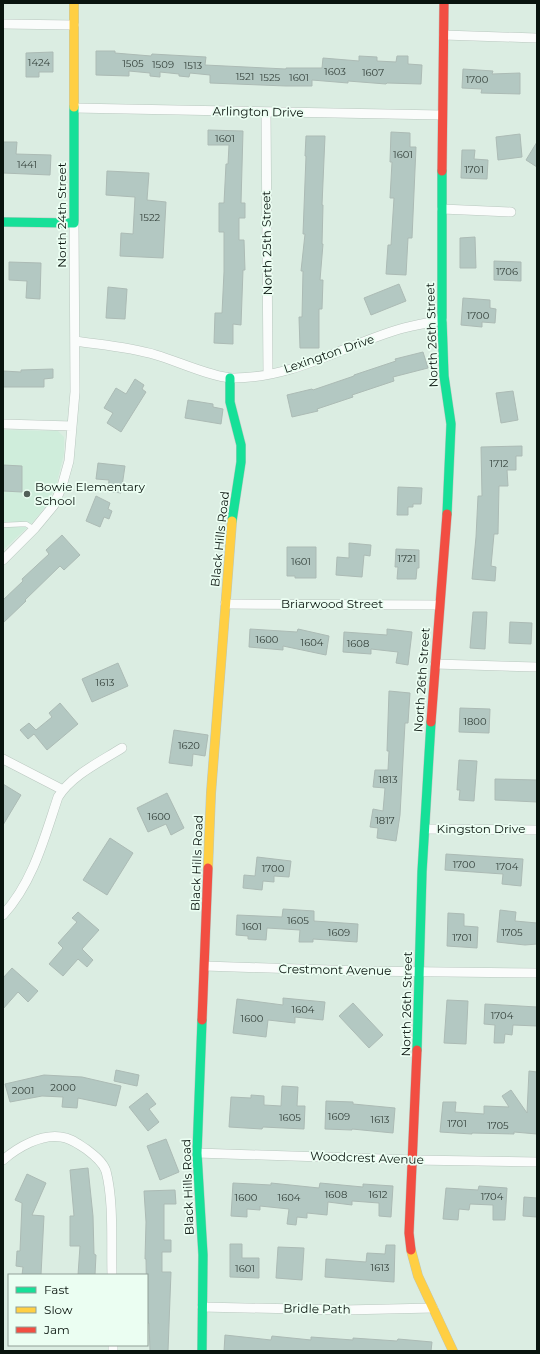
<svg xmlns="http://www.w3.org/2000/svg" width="540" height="1354" font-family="Montserrat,sans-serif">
<rect width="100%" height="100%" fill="#dbede2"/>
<path fill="#cfeddb" d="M3,430L58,431L64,437V453L57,482L47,505L31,524L3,550Z"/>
<path fill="#b3c8c2" stroke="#acbbb5" d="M96,51H115V53L151,56L152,54L206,57L205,65L286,69V68H322L323,58L359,61V56L377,57V61L396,62L397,56H408V64L422,65L421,84L387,83L386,84L348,81V83L312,80V86H286L210,83V75L190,73L189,77L179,76V74L160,72V77L150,76V73L129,71V76L96,75Z
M53,52V72H39V77H26V53Z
M463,69L493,71L492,74L520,73V94L481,93L482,89L462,88Z
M208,130L243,131L241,203H245V218H239V240H244L245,270H243L241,325L233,324V344L214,343L215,313H222L224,272V232H219V203H224L226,164H228L229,145H208Z
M391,132L410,133V147H416L412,238H408L406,275L386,274L388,245H391L394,198H390L392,162H390Z
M520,134L522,157L498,160L496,137Z
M306,136H325L322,205H323L322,244H323L320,280H323L322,309H319V348H300L299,317H302L303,271H301L305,234H303L306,156H305Z
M3,142H17L16,154L51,155L50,175L3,173Z
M537,142V167L526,160Z
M462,150H475L474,159L488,160L487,179L461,178Z
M107,171L149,173L147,200L166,202L163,258L120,256L121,233L133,234L135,197L106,195Z
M475,237L476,268H460V238Z
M494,261L521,262V281L494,280Z
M9,262L41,263L40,299L26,298L27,281L9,280Z
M399,284L406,301L371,315L364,298Z
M108,287L127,289L125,319L106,318Z
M463,298L490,300V308L496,309L495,323L482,322V327L461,325Z
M423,352L428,368L393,377L394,381L352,395L353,397L317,409L318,411L292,417L287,395L312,389L313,390L354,376V375L396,361L395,359Z
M53,369V378L44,379V387H3V371L21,372V370Z
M135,379L144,385L142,389L146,392L121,432L107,423L113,413L104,408L116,388L126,394Z
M513,391L518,420L501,423L496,393Z
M188,400L213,404V407L223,409L221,424L185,418Z
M522,446V456H516V470H507L508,486H499L498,534H494L491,566L496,567L495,581L472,579L476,537L478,496H482L481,447Z
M98,463L125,466L121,493L108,491L109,480L96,479Z
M3,465L22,466V492L3,491Z
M398,487L422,488L421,504H413V507H408V515H397Z
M96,496L110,503L108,509L112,511L109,519L104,517L100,527L86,521Z
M62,535L80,555L64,570L60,566L25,600L26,601L3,623V600L23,581L22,579L49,554L46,550Z
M349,543L371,545L370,556L364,555L362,577L336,575L337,557L349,558Z
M287,547H316V578H295V576H287Z
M396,549L419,550V568H417L416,579H397L398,567H395Z
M473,612H487L485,649L470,648Z
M510,622L532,623L531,644L509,643Z
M250,629L297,632L298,629L329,636L326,655L283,646V650L249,647Z
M387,629L412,632L408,665L396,663L398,652L371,649V654L343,652L344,632L387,635Z
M118,663L128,686L92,702L82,679Z
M389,691L410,693L408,723H405L400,815L396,841L377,838L378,828L370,827L373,809L383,811L385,788L373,787L375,770H388L389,751H387Z
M60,703L78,724L47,750L34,734L28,739L20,730L29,723L36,730L52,717L49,713Z
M460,708L490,709L489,733L459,732Z
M174,730L208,735L205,756L193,754L192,766L169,763Z
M459,760L477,761L474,801L459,800L460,790H457Z
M495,779L537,780V802L495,800Z
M3,784L21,795L3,825Z
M167,793L184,828L171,835L166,824L148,832L137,808Z
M110,838L133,853L107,895L83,880Z
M446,854L523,859L521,886L502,884L503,874L445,870Z
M257,857L291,861L289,877L274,876V882L263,881L262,890L243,888L244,875L255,876Z
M283,909L314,911V921L358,924L357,942L313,939V942H299L300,930L267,928L266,940L248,939V936L236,935L237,915L282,917Z
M500,910L516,912L515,921L537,923V944L525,945L497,942Z
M78,912L99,930L82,949L93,960L87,967L78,959L63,976L49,964L63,948L58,943L77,922L72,918Z
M448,913L464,914V926L478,927L477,948L447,946Z
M12,968L38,991L28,1002L18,992L3,1009V978Z
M283,998L325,1002L323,1020L295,1017V1023L268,1020L266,1037L233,1033L237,999L283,1005Z
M447,1000L468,1001L466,1044L444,1043Z
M353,1003L383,1035L369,1048L339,1016Z
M485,1004L537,1007V1026L513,1025L512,1035L505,1034L504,1043H494L495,1025L484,1024Z
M116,1070L139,1075L137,1086L114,1081Z
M529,1071L537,1072V1134L514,1132V1134L472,1133V1134L440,1132L443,1102H456L455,1112L484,1114V1106L509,1107L502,1096L511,1090L527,1113Z
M44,1075L82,1077L121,1086L116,1106L78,1098L77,1108L62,1107L63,1097L42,1096L10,1102L5,1084Z
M282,1086L298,1087L297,1106H305L304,1129L263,1127L262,1129L229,1127L231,1097L251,1098V1095L264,1096V1105L281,1106Z
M147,1093L156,1104L149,1109L159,1122L148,1131L129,1107Z
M326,1101L353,1102V1104L395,1108L393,1133L352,1129V1130L325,1129Z
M166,1139L179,1172L160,1180L147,1146Z
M88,1168L93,1216L94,1254L96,1255L95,1275H78L80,1246H70V1216H74L70,1170Z
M27,1174L46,1183L32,1215L44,1216L41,1275H22L23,1267L16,1266L17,1251H20L22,1203L15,1200Z
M233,1183L271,1185V1183L319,1188L320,1183L363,1187V1184L393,1186L391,1217L379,1216V1203L352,1201V1205L328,1202L327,1215L307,1213V1218L297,1217L296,1225L287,1224L289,1209L260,1206V1210L247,1209V1217L231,1216Z
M479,1186L507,1188L505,1220H493V1205L470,1204L469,1210L459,1209L458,1220L443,1219L446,1188L478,1190Z
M175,1190L176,1204H164V1240H171V1252H162V1272H171L168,1351H150L149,1323H147L146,1259H145L146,1222L144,1191Z
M524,1197L537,1198V1217L523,1216Z
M230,1244H242V1258H259V1278L230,1277Z
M386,1245H395L394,1282L325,1277L326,1259L366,1262L367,1253L385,1254Z
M278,1247L304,1248L302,1280L276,1278Z
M225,1335L271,1340L272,1336L311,1340V1337L353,1340V1338L397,1341L398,1339L432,1342L431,1351H224Z"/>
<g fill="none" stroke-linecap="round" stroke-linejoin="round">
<g stroke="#b9c7bf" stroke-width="5.5">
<path id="lane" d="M3,525L26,524L34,529"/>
</g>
<g stroke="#b9c7bf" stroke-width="10">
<path id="street" d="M3,24L74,25
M444,35L536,38
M74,108L442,115
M266,112L268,374
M442,209L511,212
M75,341C102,345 130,347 156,355C177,361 211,377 232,378C292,379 345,345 400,329C414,325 428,323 442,320
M3,424L72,426
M3,560L35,528L54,505L62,486L69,461L75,392L74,223
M225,604L439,605
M435,664L537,667
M3,759L63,790
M425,829L537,830
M3,915C33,882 44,839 58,797C72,775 100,762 122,748
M205,966L360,971L537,973
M197,1153L413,1160L537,1162
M3,1160C18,1147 41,1134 61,1137C71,1138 78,1144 86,1149C94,1155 103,1162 106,1171C114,1202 111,1243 112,1275
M202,1307L344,1310L433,1308
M113,1345V1351"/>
</g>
<g stroke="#b9c7bf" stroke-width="10">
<path id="fast" d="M442,171V320L444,376L451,424L447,514
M3,222L74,223V107
M230,378V402L241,445V462L232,521
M417,1050L422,872L431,722
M202,1351L203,1255L197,1153L202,1020"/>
</g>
<g stroke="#b9c7bf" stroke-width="10">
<path id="slow" d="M74,3V107
M208,868L211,793L232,521
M411,1250L418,1276L453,1351"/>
</g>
<g stroke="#b9c7bf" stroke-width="10">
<path id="jam" d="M442,171L444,3
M431,722L447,514
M202,1020L208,868
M411,1250L409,1233L417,1050"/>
</g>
<use href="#lane" stroke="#fafcfb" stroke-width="4.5"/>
<use href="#street" stroke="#fafcfb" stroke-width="9"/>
<use href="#fast" stroke="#16e098" stroke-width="9"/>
<use href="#slow" stroke="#ffcf43" stroke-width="9"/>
<use href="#jam" stroke="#f24e42" stroke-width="9"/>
</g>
<circle fill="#526058" stroke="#ebfef2" stroke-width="1.5" cx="27" cy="494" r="4"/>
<g text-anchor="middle" stroke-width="3.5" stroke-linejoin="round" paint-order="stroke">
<g font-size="10" fill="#34413b">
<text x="39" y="66">1424</text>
<text x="133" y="67">1505</text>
<text x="163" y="68">1509</text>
<text x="193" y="69">1513</text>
<text x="335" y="75">1603</text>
<text x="373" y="76">1607</text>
<text x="245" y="80">1521</text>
<text x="270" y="81">1525</text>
<text x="299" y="81">1601</text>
<text x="477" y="83">1700</text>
<text x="225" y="142">1601</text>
<text x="403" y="158">1601</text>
<text x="27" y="168">1441</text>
<text x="474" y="173">1701</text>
<text x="150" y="221">1522</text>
<text x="507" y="275">1706</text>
<text x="478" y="319">1700</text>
<text x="499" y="467">1712</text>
<text x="407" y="562">1721</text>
<text x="301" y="565">1601</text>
<text x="267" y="643">1600</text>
<text x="312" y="646">1604</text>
<text x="358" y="647">1608</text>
<text x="105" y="686">1613</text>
<text x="475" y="725">1800</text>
<text x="189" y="749">1620</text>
<text x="388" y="783">1813</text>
<text x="159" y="820">1600</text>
<text x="385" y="824">1817</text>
<text x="464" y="868">1700</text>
<text x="507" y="870">1704</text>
<text x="273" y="872">1700</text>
<text x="298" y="924">1605</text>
<text x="252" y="930">1601</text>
<text x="339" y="936">1609</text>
<text x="512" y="936">1705</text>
<text x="462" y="941">1701</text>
<text x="303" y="1013">1604</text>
<text x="502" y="1019">1704</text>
<text x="252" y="1022">1600</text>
<text x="63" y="1091">2000</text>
<text x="23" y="1094">2001</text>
<text x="339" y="1120">1609</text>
<text x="290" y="1121">1605</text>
<text x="380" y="1123">1613</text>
<text x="457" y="1127">1701</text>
<text x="498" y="1129">1705</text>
<text x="336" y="1198">1608</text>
<text x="378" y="1198">1612</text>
<text x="492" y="1200">1704</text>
<text x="246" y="1201">1600</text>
<text x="289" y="1201">1604</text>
<text x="380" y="1271">1613</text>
<text x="245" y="1272">1601</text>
</g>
<g font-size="12" fill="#09140e" stroke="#ebfef2">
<text transform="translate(258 112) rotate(1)" y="4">Arlington Drive</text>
<text transform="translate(62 215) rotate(-90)" y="4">North 24th Street</text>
<text transform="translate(267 243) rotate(-91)" y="4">North 25th Street</text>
<text transform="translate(432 335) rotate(-92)" y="4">North 26th Street</text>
<text transform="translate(329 354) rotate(-19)" y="4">Lexington Drive</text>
<text transform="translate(220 539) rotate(-84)" y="4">Black Hills Road</text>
<text x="332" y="608">Briarwood Street</text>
<text transform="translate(422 680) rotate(-86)" y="4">North 26th Street</text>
<text x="481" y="833">Kingston Drive</text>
<text transform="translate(197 863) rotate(-88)" y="4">Black Hills Road</text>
<text transform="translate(335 970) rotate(1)" y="4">Crestmont Avenue</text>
<text transform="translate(407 1004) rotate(-89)" y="4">North 26th Street</text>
<text transform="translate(367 1158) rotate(2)" y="4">Woodcrest Avenue</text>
<text transform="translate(188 1187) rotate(-92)" y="4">Black Hills Road</text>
<text transform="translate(317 1309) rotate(1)" y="4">Bridle Path</text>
</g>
<g font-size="12" fill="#09140e" stroke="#ebfef2" text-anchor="start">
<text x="35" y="491">Bowie Elementary<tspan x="35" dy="14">School</tspan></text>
</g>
</g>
<rect width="540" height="1354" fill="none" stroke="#09140e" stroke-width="8"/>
<rect x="8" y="1274" width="140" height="72" fill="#ebfef2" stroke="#91a097"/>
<rect x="16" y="1287" width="20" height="6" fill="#16e098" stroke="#91a097"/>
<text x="44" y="1294" font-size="12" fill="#09140e">Fast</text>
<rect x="16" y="1307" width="20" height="6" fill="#ffcf43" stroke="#91a097"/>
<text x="44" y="1314" font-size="12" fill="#09140e">Slow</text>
<rect x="16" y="1327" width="20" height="6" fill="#f24e42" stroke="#91a097"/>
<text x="44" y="1334" font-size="12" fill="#09140e">Jam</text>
</svg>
